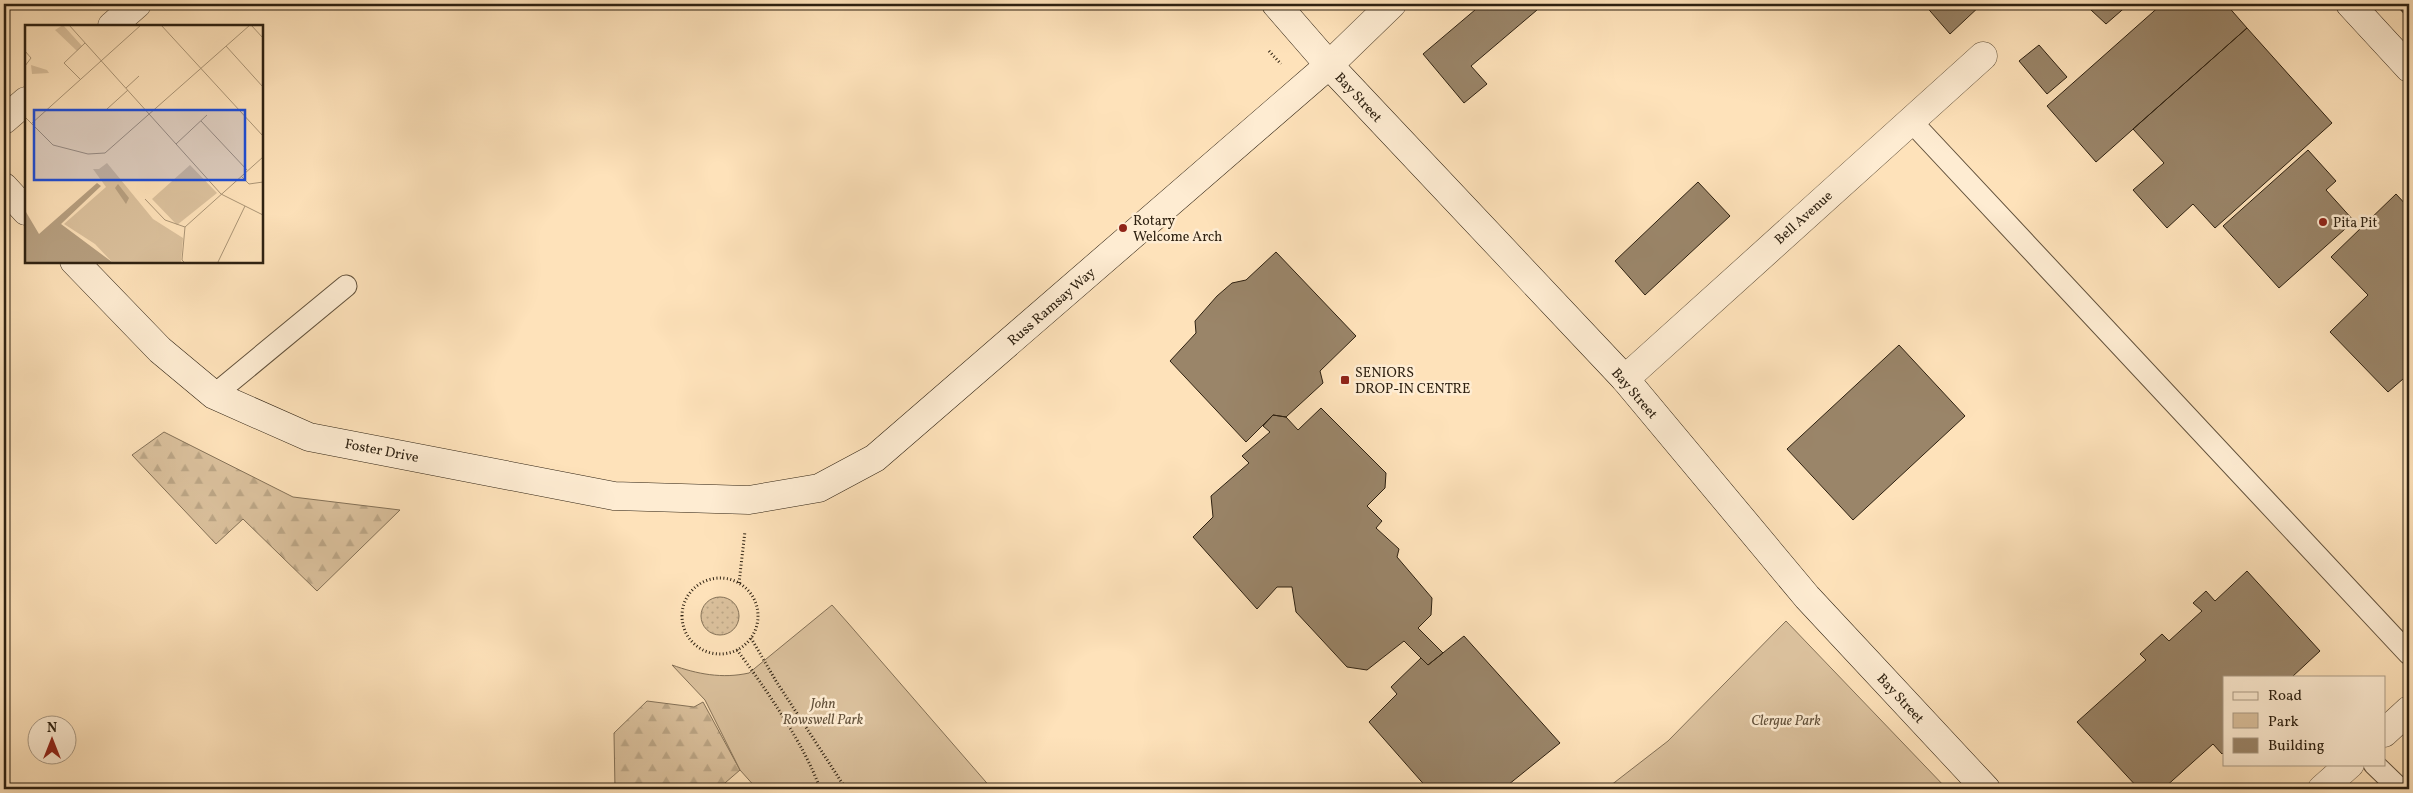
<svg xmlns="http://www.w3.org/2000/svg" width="2413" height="793" font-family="Vollkorn,serif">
<defs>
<pattern id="forest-firs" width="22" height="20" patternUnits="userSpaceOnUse" patternTransform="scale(1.25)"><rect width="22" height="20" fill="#dbc19d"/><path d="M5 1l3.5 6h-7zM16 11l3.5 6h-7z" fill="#bca686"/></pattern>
<pattern id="garden-dots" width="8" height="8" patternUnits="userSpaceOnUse" patternTransform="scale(1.25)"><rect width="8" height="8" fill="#dbc19d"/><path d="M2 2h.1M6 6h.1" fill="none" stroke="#bca686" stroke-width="1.8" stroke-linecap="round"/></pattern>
</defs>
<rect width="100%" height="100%" fill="#fee2ba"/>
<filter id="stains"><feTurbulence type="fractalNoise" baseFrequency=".004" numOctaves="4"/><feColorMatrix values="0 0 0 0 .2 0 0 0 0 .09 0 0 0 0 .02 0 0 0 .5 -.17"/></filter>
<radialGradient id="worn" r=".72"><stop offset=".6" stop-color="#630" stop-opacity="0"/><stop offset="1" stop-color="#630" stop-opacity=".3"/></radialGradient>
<path fill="url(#forest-firs)" stroke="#847157" d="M164,432L293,497L400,510L317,591L243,519L216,544L132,455Z
M647,701L694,707L703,702L740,770L718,789H615L614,733Z"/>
<path fill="#dbc19d" stroke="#847157" d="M832,605L848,623L992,789H757L740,770L705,700L672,665C697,674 722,679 749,673Z
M1786,621L1947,789H1606L1668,741Z"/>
<path fill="url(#garden-dots)" stroke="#847157" d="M701 616a19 19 0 1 1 38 0a19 19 0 1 1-38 0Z"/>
<path fill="#9a8569" stroke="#2e2111" d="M1482,4H1532L1537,10L1471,66L1487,84L1464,103L1423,54Z
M1924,4H1982L1950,34Z
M2098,4H2129L2106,24L2091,10Z
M2162,4H2226L2247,28L2096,162L2047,106Z
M2402,4H2409V19L2398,7Z
M2247,28L2332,123L2215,228L2193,204L2167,228L2133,190L2164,163L2133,129Z
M2039,45L2067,77L2047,94L2019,61Z
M2308,150L2336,181L2326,190L2354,221L2279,288L2223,226Z
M1698,182L1730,216L1645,295L1615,261Z
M2396,194L2409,208V386L2403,379L2388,392L2330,332L2368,295L2331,257Z
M1276,252L1356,336L1320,371L1323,383L1286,417L1273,415L1246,442L1170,361L1196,333L1195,321L1217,296L1232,283L1246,280Z
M1899,345L1965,416L1853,520L1787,449Z
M1321,408L1386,473L1385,488L1367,506L1382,521L1376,528L1399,549L1397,557L1432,598L1431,615L1418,628L1443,653L1428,665L1404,641L1367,670L1347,667L1296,612L1292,587H1277L1257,609L1193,537L1213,517L1211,496L1249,463L1242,456L1270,432L1263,426L1273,415L1286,417L1298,430Z
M2247,571L2320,651L2292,677H2224V752L2222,754L2213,744L2163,789H2139L2077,722L2146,660L2140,654L2162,634L2169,641L2202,611L2193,603L2206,591L2215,601Z
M1464,636L1560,743L1503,789H1428L1369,722L1397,694L1391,687L1421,658L1428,665Z"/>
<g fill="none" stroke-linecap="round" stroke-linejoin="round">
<g stroke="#62513b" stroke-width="23">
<path id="lane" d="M1910,120L2409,654
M214,395L346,286
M2374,764L2400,789"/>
</g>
<g stroke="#62513b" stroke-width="29">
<path id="street" d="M112,26L137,4
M1329,65L1392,4
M4,120L26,101
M1625,379L1983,56
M2384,733L2409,710
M2322,789L2350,764"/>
</g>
<g stroke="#2e2111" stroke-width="29">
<path id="secondary" d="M1276,4L1329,65L1625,379L1807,597L1986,789
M2350,4L2409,68
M4,187L26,211
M74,261L160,350L214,395L309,437L614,496L749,500L819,488L875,458L1329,65"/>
</g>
<path stroke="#2e2111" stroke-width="3" stroke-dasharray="1 2.5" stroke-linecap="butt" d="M1269,51L1281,64
M682 616a38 38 0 1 1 76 0a38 38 0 1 1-76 0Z
M739,583L745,531
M751,638L776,681L846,789
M737,650C764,686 806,747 820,789"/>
<use href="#lane" stroke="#feecd2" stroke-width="21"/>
<use href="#street" stroke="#feecd2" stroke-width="28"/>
<use href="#secondary" stroke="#feecd2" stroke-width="28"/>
</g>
<g fill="#8f2418" stroke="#feecd2" stroke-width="2">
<circle cx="2323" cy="222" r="5"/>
<circle cx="1123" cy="228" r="5"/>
<rect x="1340" y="375" width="10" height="10" rx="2.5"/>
</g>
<g text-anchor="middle" stroke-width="5" stroke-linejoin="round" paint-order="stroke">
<g font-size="14" fill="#2e2111" stroke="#feecd2">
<text transform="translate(1359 97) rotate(47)" y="5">Bay Street</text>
<text transform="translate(1803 217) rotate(-42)" y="5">Bell Avenue</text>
<text transform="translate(1051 306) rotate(-41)" y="5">Russ Ramsay Way</text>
<text transform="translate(1635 393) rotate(49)" y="5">Bay Street</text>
<text transform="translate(382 450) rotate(11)" y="5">Foster Drive</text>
<text transform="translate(1901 698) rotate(47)" y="5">Bay Street</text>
</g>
<g font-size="14" fill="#2e2111" stroke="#feecd2" text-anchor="start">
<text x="1133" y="225">Rotary<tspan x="1133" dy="16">Welcome Arch</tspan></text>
<text x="2333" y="227">Pita Pit</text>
<text x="1355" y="377">SENIORS<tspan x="1355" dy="16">DROP-IN CENTRE</tspan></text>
</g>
<g font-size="14" font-style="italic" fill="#62513b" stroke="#feecd2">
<text x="823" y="708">John<tspan x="823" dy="16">Rowswell Park</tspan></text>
<text x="1786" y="725">Clergue Park</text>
</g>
</g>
<g transform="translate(25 25)">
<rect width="238" height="238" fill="#fee2ba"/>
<path d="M38,0L57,21L52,26L30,5Z" fill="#dbc19d"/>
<path d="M6,40L22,45L24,48L7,49ZM82,138L128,194L158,213L156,237H87L70,219L39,199L81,162L68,144H74ZM165,140L192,168L152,200L127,174Z" fill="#dbc19d"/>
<path d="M72,158L76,161L36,199L87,237H0V174L1,187L14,209ZM93,159L104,173L101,179L90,163Z" fill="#b7a081"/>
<path fill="none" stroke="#ab9576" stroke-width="1" d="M44,0L196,169L238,190M136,0L238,111M226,0L238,13M201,21L238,62M0,26L6,33L0,41M56,55L39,38L60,18M101,63L114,51M82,84L103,65M0,92L28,120L63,129L80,128L225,0M176,96L222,145M6,99L116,0M151,119L182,90M216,151L224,159L238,157M120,174L140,195L160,202L238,132M159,237L157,235L160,202M193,237L220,181"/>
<path fill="#1d4ed8" fill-opacity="0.15" stroke="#1d4ed8" stroke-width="2.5" d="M9,85H220V155H9Z"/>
<rect width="238" height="238" fill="none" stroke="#2e2111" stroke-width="2.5"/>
</g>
<rect width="2413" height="793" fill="none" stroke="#fee2ba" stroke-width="20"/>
<rect x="5" y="5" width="2403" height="783" fill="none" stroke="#2e2111" stroke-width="2.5"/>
<rect x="10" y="10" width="2393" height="773" fill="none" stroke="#2e2111"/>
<rect x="2223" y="676" width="162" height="90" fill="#feecd2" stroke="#ab9b85"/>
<rect x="2233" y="692" width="25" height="8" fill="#feecd2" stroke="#ab9b85"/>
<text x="2268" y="700" font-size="15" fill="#2e2111">Road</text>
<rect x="2233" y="713" width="25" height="15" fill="#dbc19d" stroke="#ab9b85"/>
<text x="2268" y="726" font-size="15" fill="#2e2111">Park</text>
<rect x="2233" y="738" width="25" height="15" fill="#9a8569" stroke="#ab9b85"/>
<text x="2268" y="750" font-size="15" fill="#2e2111">Building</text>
<g transform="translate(52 740)"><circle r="24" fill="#feecd2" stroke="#ab9b85"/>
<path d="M0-4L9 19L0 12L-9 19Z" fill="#8f2418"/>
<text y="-8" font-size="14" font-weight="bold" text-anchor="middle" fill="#2e2111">N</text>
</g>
<rect width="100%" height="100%" filter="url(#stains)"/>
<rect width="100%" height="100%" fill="url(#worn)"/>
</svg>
